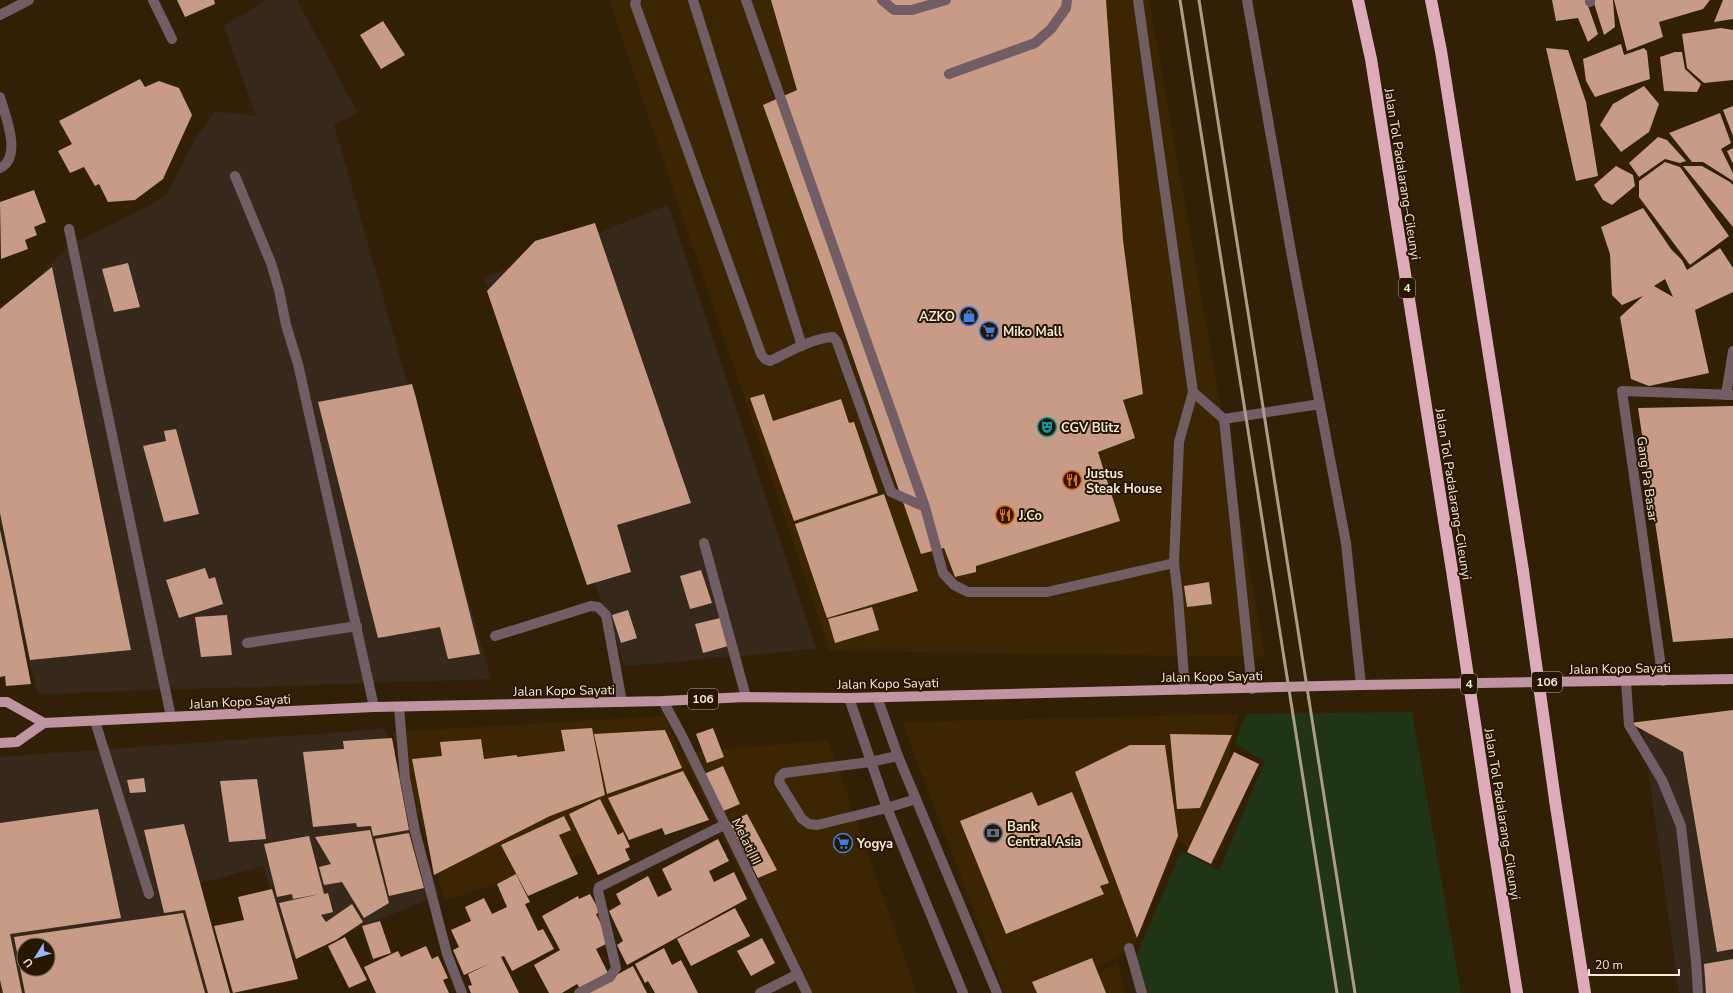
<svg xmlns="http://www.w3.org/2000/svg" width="1733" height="993" font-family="'Nunito Sans',sans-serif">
<rect width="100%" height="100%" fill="#322006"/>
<path fill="#3b2503" d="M609,0H1149L1265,657L830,651Z
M1238,714L1229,754L1252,773L1216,860L1178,842L1133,949L1045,993H1005L902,722Z
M665,716L704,812L445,901L392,732Z
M828,740L917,993H801L681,753Z
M1118,963L1125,993H1059Z"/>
<path fill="#36291b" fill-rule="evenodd" d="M266,0H297L358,113L334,124L491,679L38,694L0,546V314L7,310L70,244L115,223L166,196L197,136L215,111L256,116L224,26Z
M668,205L816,649L625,666L484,278Z
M1733,728V993H1679L1643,731Z
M386,729L439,895L292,955L263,866L187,887L219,993H0V757ZM24,945H48V969H24Z"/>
<path fill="#203515" d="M1412,712L1461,993H1135L1130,971L1181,851L1219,871L1265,761L1235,744L1246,714Z"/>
<path fill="#c79b86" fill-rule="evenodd" d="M177,0H214L215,4L185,17Z
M771,0H1106L1123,240L1143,394L1123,400L1135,438L1098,452L1120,521L976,566V572L955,577L944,548L921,554L822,268L763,105L797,90Z
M1552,0H1586L1598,34L1588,42L1578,18L1556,21Z
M1593,0H1613L1615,27L1604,35Z
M1614,0H1710L1703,9L1659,22L1663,37L1627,51Z
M1723,0H1733V19L1714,22Z
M383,21L405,55L381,69L360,35Z
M1721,28L1733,30V80L1704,83L1687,68L1682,34Z
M1621,44L1624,55L1644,48L1647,51L1650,79L1595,97L1586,81L1583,59Z
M1546,48L1568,50L1586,102L1598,176L1576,181Z
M1675,52H1682L1685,69L1701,84L1697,92L1664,91L1660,57Z
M140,79L145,87L159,81L179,88L192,115L163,179L135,200L108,202L99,184L95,186L84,167L70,173L58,151L72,144L59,121Z
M1644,86L1659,104L1649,132L1621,152L1600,125L1613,104Z
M1733,106V136L1723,110Z
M1720,113L1731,143L1721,149L1733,173V181L1703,162H1692L1669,133Z
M1658,137L1667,140L1686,161L1680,163L1665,159L1639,177L1629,163Z
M1733,148V164L1727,151Z
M1665,162L1680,167L1729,236L1690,265L1639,197V181Z
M1616,166L1633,175L1635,186L1612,205L1603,200L1594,185Z
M1683,166H1702L1730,182L1733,185V227Z
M34,190L46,222L34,227L37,235L25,240L28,249L1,259L0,202Z
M1643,208L1671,249L1682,260L1687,270L1720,248L1733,268V292L1695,310L1709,373L1649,386L1631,379L1620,317L1643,296L1622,305L1612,295L1610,254L1601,227ZM1665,279L1673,297L1654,286Z
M595,223L691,503L617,525L631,572L587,585L487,291L535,241Z
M128,263L140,307L114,312L102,269Z
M52,267L131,650L30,660L0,513V309Z
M412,384L416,398L480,654L448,659L440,627L378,638L318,402Z
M764,394L773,421L841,399L849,423L854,422L878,493L794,521L750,398Z
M1733,406V638L1673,642L1638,408Z
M176,429L199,514L164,522L143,446L166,441L164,431Z
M884,494L918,591L827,618L795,524Z
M0,530L10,576L31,684L6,686L5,676L0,677Z
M205,568L209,579L215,577L223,604L179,618L166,580Z
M701,570L712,603L690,609L680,576Z
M1209,582L1212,604L1187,607L1184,586Z
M872,607L879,630L835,643L828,619Z
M628,610L637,638L621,643L612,615Z
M227,615L232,655L201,657L195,617Z
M720,618L728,646L703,653L695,624Z
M1733,710V949L1717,952L1683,752L1630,723Z
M592,728L605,795L550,816L434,875L412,759L442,756L440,742L481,739L484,759L517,755V757L565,751L561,730Z
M713,728L724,757L707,763L696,734Z
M665,730L682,768L607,794L594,734Z
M1170,734L1232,735L1200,808L1177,809Z
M392,738L409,830L373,836L371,826L357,827L356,823L313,827L303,752L344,749L343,741Z
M1130,745H1165L1178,836L1137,938L1075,772Z
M1234,752L1259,764L1211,864L1187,852Z
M723,766L740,804L721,812L704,774Z
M683,771L709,820L665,835L662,828L629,840L608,798Z
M144,778L146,792L130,793L127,780Z
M257,779L266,839L229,842L220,781Z
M1032,792L1038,806L1072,792L1109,883L1100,886L1104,894L1006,934L960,821Z
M600,799L618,835L623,832L630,847L625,849L630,860L598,875L569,814Z
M98,809L121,918L10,934L22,993H3L0,980V823Z
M747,814L777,870L758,878L729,822Z
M564,816L571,830L559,835L578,874L528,896L501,845Z
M184,824L230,993H208L185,910L164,913L144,830Z
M370,830L389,903L364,918L342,882L324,885L319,867L331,864L315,837Z
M409,833L424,888L389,896L375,839Z
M309,836L324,894L328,893L333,912L321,915L326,922L352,904L363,922L336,940L296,959L279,903L320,894L293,899L292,894L277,897L264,844Z
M718,839L729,861L709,871L714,882L734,872L747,899L627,965L617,945L623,941L609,911L621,904L616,894L648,876L658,897L672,890L662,869Z
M516,874L530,902L525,904L538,931L543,929L554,949L512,971L504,956L501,957L519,993H471L468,986L472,985L468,974L491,963L464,975L453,950L459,947L451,930L471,921L465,907L484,898L492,914L507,907L497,884Z
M272,889L298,979L233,993L214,926L244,920L238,897Z
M590,894L600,912L596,914L610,942L596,949L609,975L581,990L577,984L562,993H549L534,965L560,950L542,916L578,896L579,899Z
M735,908L750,936L691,966L677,939Z
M183,913L205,993H25L14,937ZM24,945H48V969H24Z
M380,921L391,953L373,959L362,926Z
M345,937L367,980L349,988L328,946Z
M762,938L775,963L751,976L737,951Z
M426,946L432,959L438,956L448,978L443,980L449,993H376L364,967L398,951L401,957Z
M664,948L672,965L681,960L698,993H655L648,981L645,983L635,964Z
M1092,958L1106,993H1037L1032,982Z
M1733,959V993H1706L1704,964Z
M633,966L647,993H583Z"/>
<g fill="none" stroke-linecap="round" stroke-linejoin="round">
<path stroke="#715d63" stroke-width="10" d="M636,0L635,4L761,354L765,359L770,361C789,352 812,338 833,337L837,342L891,492L925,507
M693,0L802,346
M746,0L925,507L943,573L954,585L968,592H1047L1174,563
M882,0L894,10H912L946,0
M1138,0L1193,392L1179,442L1174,563L1178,596L1185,690
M949,74L1035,43L1051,29L1066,8L1067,0
M235,176L271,263L279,290L286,325L298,364L374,707
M69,229L171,717
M1193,392L1224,419
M704,543L746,697
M495,636L591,606L598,607L606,615L622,702
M247,643L357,626
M95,721L149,894
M898,756L870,762L784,773L780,777L779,782L802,819L809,824L817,825L887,808L916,799
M1129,948L1142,993"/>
<path stroke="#715d63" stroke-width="10" d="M153,0L172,39
M1247,0L1292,257L1346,543L1361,685
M1590,0V2
M0,15L29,0
M0,97C5,115 23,157 0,168
M1726,395L1733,351
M1626,681L1629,725L1662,780L1681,826L1696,960L1698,993
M1663,681L1622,391L1733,395
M1252,689L1224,419L1320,404
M877,697L898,756L997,993
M849,698L887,808L963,993
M663,701L682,736L807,993
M399,707L405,778L415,831L447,954L462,993
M579,993L610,977L616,968L598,891L599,887L724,825
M760,993L798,974"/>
<path stroke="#be95a1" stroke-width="10" d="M0,702H7L44,723
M0,743L17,742L44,723L374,707L663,701L746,697L849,698L1361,685L1733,679"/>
<path stroke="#ddabba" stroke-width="12" d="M1358,0L1371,59L1453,577
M1431,0L1441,51L1523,571
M1485,790L1517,993
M1555,800L1585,993"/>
<path stroke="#ab9d8a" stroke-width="3" d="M1180,0L1337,993
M1199,0L1355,993"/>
<path stroke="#ddabba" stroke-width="12" d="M1523,571L1555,800
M1453,577L1485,790"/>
</g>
<defs>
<g id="shop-ring" transform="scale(1)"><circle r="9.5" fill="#281700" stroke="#3f7fe0" stroke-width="1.5"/><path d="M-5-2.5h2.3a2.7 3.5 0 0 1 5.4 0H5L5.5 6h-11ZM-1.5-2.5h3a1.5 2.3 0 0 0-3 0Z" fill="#3f7fe0"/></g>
<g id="supermarket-ring" transform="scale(1)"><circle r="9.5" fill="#281700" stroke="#3f7fe0" stroke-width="1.5"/><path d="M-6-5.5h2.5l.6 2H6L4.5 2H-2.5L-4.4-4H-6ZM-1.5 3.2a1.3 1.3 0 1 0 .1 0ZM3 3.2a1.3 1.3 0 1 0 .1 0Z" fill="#3f7fe0"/></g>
<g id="theatre-ring" transform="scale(1)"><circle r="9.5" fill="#281700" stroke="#0f9aa8" stroke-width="1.5"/><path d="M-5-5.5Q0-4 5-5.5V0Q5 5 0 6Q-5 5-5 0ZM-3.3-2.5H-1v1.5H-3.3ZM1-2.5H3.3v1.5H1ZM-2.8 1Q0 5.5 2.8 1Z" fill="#0f9aa8"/></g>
<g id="restaurant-ring" transform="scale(1)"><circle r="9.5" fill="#281700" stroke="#e8710a" stroke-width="1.5"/><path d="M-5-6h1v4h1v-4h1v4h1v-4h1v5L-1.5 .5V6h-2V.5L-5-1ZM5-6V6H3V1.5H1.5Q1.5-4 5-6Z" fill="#e8710a"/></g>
<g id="bank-ring" transform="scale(1)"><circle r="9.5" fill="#281700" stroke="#5c6f8a" stroke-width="1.5"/><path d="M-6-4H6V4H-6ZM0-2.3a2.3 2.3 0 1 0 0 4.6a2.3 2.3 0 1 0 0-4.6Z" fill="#5c6f8a"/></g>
</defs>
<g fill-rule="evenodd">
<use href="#shop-ring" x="969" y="316"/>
<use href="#supermarket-ring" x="989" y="331"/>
<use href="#theatre-ring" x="1047" y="427"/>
<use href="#restaurant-ring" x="1072" y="480"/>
<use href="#restaurant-ring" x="1005" y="515"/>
<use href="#bank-ring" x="993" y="833"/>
<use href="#supermarket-ring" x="843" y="843"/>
</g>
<g text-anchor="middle" stroke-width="4" stroke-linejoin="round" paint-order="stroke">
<g fill="#281700" stroke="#b8aa99" stroke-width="1">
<rect x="1399" y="278" width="16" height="20" rx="3"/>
<rect x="1532" y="672" width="30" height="20" rx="3"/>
<rect x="1461" y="674" width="16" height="20" rx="3"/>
<rect x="688" y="689" width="30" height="20" rx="3"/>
</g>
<g font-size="12" font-weight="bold" fill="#f5e9da">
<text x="1407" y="292">4</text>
<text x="1547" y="686">106</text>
<text x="1469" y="688">4</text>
<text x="703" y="703">106</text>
</g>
<g font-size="13" fill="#f5e9da" stroke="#281700">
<text transform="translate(1403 174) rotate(81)" y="5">Jalan Tol Padalarang–Cileunyi</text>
<text transform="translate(1648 479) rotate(82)" y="5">Gang Pa Basar</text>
<text transform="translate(1454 494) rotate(81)" y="5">Jalan Tol Padalarang–Cileunyi</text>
<text transform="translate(1620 668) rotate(-1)" y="5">Jalan Kopo Sayati</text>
<text transform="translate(1212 676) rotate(-1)" y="5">Jalan Kopo Sayati</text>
<text transform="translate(888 683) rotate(-1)" y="5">Jalan Kopo Sayati</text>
<text transform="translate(564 690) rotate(-1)" y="5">Jalan Kopo Sayati</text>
<text transform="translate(240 701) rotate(-3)" y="5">Jalan Kopo Sayati</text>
<text transform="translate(1503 814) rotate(81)" y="5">Jalan Tol Padalarang–Cileunyi</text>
<text transform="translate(747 841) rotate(64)" y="5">Melati III</text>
</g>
<g font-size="13" font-weight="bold" fill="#f5e9da" stroke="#281700" text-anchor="start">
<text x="955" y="321" text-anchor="end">AZKO</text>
<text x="1003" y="336">Miko Mall</text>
<text x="1061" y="432">CGV Blitz</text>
<text x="1086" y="478">Justus<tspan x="1086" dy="15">Steak House</tspan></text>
<text x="1019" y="520">J.Co</text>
<text x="1007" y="831">Bank<tspan x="1007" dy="15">Central Asia</tspan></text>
<text x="857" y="848">Yogya</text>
</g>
</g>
<g transform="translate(36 957) rotate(233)"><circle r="19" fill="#281700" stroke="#7a6b57"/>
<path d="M0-3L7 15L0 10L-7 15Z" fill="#96b6fd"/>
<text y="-6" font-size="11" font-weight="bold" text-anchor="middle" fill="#f5e9da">U</text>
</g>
<path d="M1589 969v6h90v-6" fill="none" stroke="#f5e9da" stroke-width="2"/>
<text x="1595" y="969" font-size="12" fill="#f5e9da" stroke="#281700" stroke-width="3" paint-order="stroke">20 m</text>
</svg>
